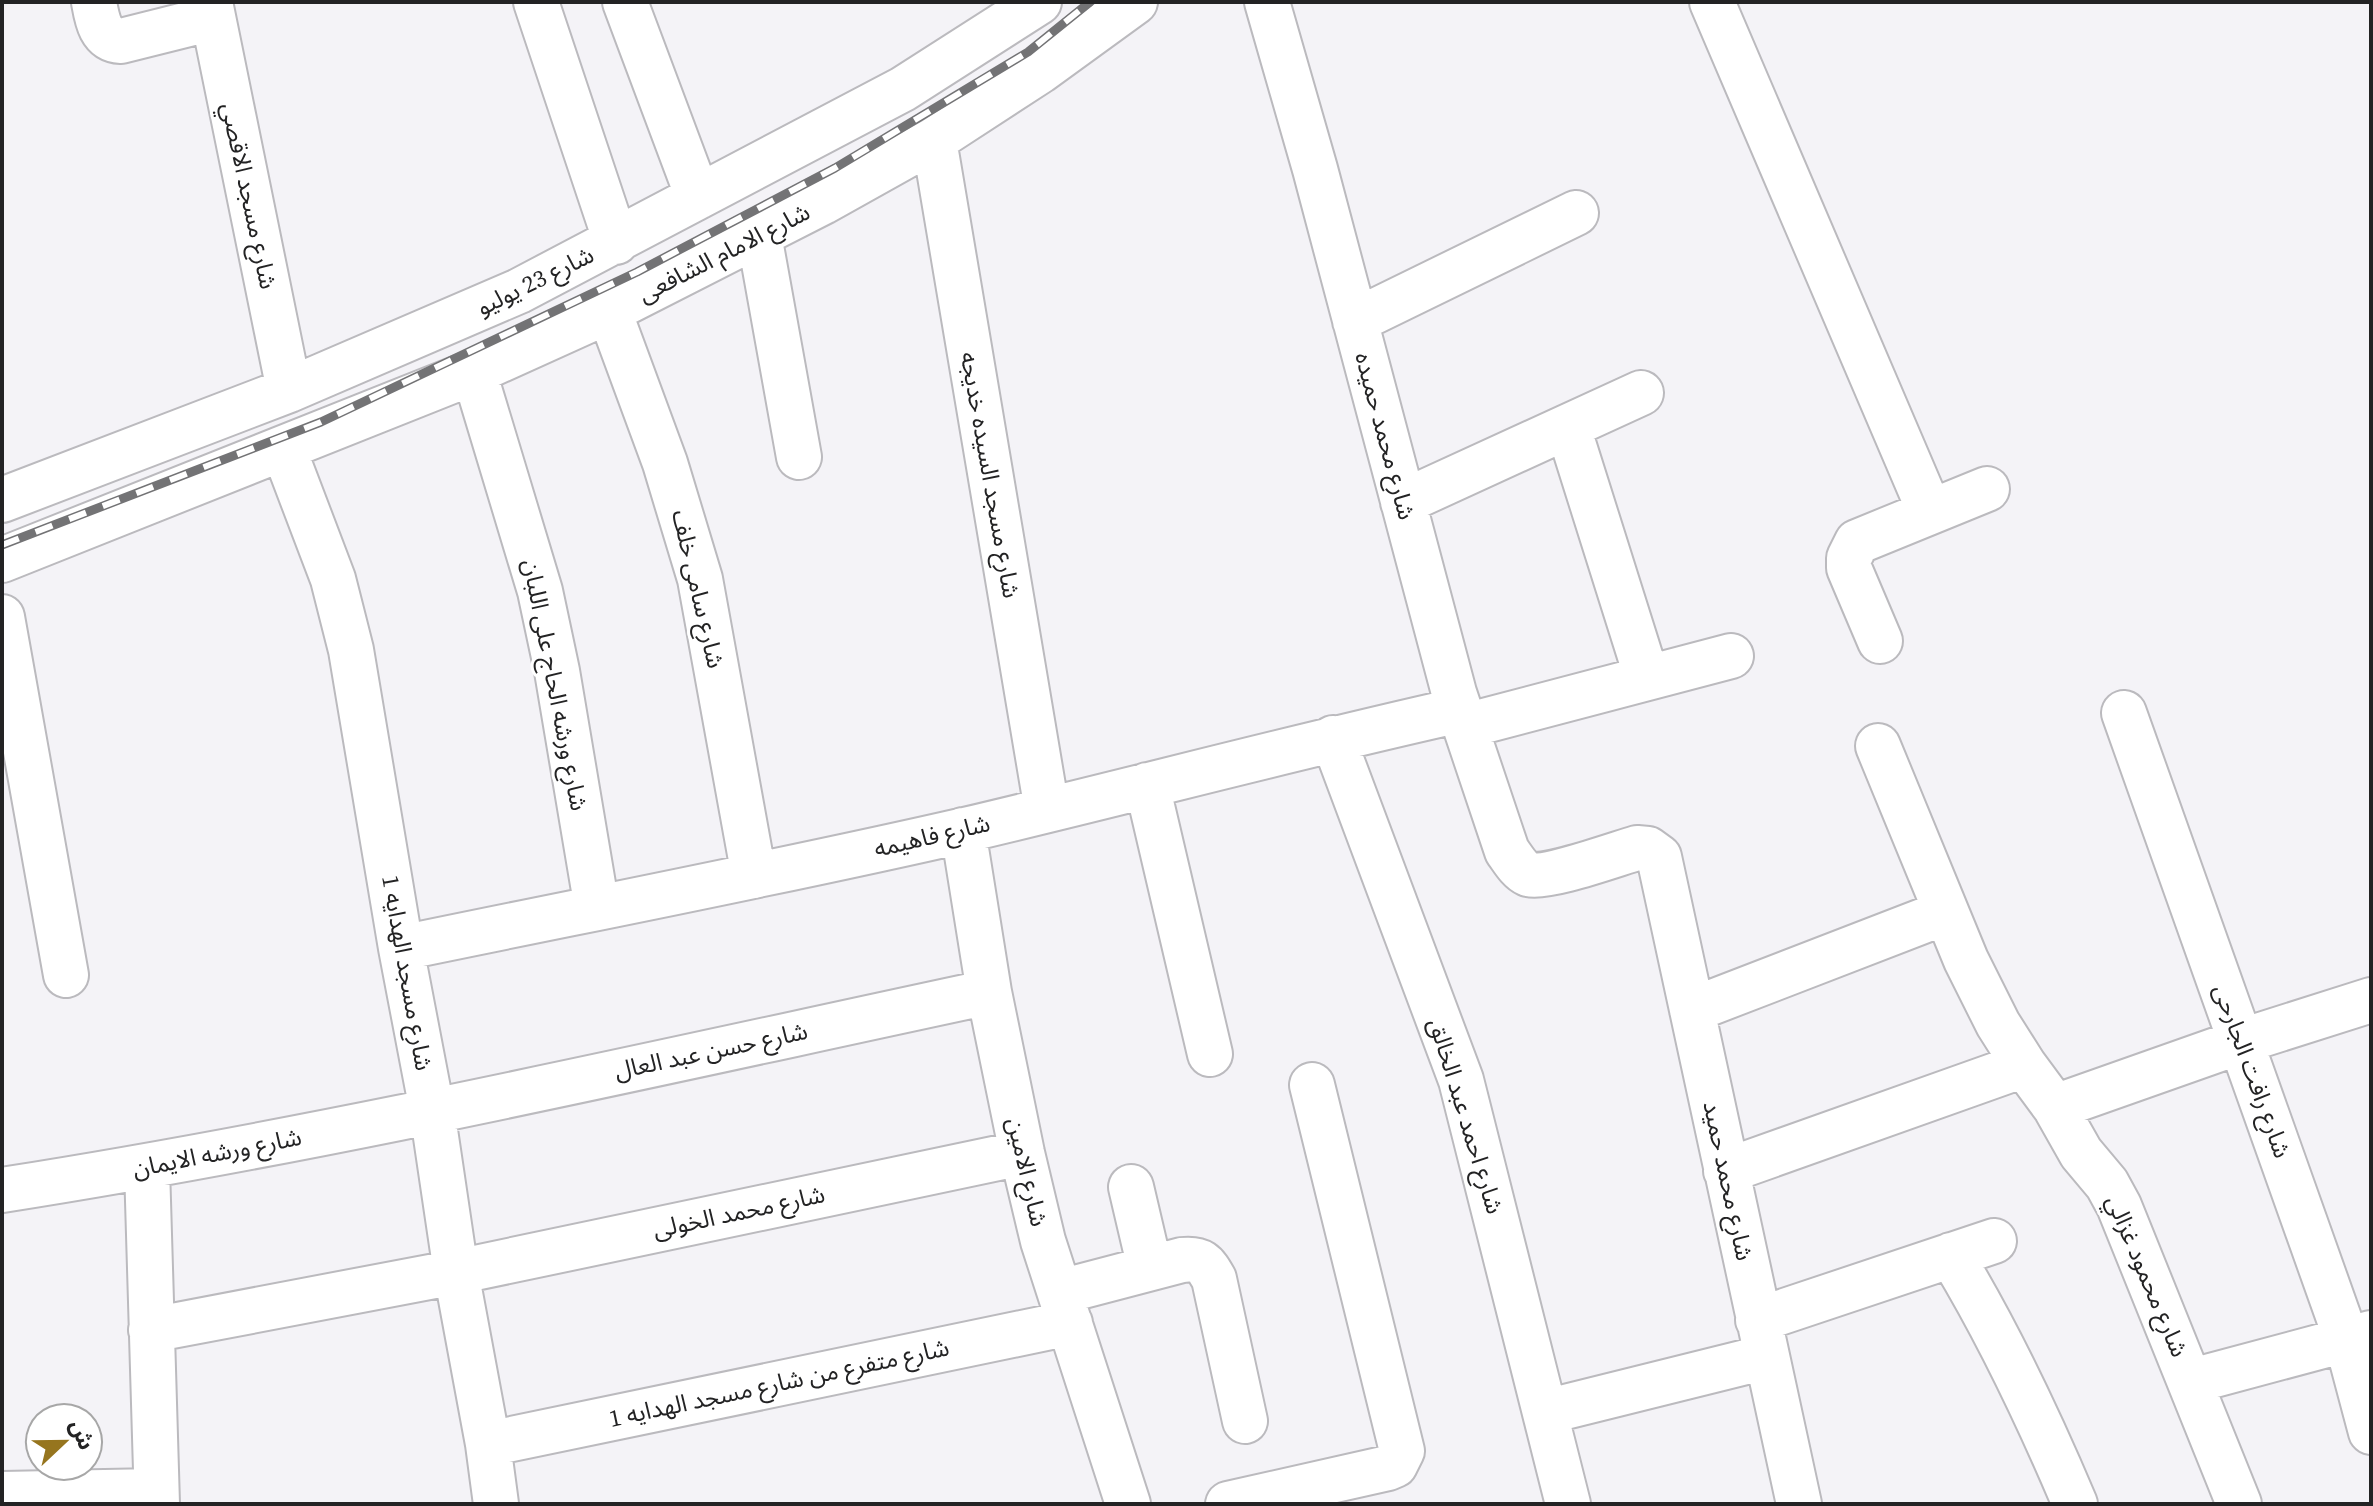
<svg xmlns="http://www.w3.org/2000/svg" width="2373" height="1506" font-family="'Source Serif 4','Noto Sans Arabic',serif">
<rect width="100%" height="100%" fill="#f4f3f7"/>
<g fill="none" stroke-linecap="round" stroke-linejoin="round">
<g stroke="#bbbabe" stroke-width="48">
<path id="minor" d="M94,2C97,19 100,40 121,41L213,18
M210,2L289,390
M536,2L616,242
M625,2L698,197
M1267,2L1315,169L1454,693L1507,851C1513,859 1519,870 1528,874C1545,880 1616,854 1637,848L1648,849L1659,857L1799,1504
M1712,2L1930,512
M934,140L1047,810
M759,235L799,457
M609,311L665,463L700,579L754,876
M1355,321L1576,213
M474,372L540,591L557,671L597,908
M1568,427L1647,678
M284,450L333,579L351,650L401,948L432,1110L456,1272L488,1444L496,1504
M2,500L289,390L519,291L903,89L1039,2
M1403,502L1641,393
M2,560L474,372L609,311L823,202L934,140L1040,71L1135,2
M2,617L66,975
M1880,641L1849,568V558L1857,542L1987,489
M2124,713L2346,1338L2371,1432
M1465,726L1731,656
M1333,738L1461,1080L1568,1504
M1878,746L1966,960L1998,1024L2024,1065L2055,1107L2081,1153L2107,1184L2119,1206L2239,1504
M1147,785L1210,1054
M963,830L989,992L1022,1153L1043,1241L1128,1504
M401,948C589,909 778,873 965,830C1130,791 1294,747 1460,710
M1692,1010L1946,912
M2055,1107L2242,1041L2371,1000
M147,1167L157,1504
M1726,1171L2024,1065
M1131,1187L1150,1268
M2,1190C334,1138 661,1062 989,992
M1951,1255C1999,1334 2039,1419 2075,1504
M1060,1292L1182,1260C1201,1258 1205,1263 1214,1279L1245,1421
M1758,1320L1994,1241
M151,1330L456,1272L1022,1153
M2192,1381L2371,1333
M1545,1412L1766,1357
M488,1444L1070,1323
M2,1494L156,1491
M1228,1504L1388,1468L1395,1465L1402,1451L1312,1085"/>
</g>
<use href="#minor" stroke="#fff" stroke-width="44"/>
<g stroke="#737375" stroke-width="9">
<path id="rail" d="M2,545L321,422L637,272L835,168L1028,52L1090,2"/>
</g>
<use href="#rail" stroke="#fff" stroke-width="6" stroke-dasharray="18" stroke-linecap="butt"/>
</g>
<g text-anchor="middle" stroke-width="6" stroke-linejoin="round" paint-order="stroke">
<g font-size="24" fill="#232324" stroke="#fff">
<text transform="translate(249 196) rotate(78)" y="8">شارع مسجد الاقصي</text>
<text transform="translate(724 253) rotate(-27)" y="8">شارع الامام الشافعى</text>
<text transform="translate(535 281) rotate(-26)" y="8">شارع 23 يوليو</text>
<text transform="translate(1385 436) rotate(75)" y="8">شارع محمد حميده</text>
<text transform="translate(990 475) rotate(80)" y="8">شارع مسجد السيده خديجه</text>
<text transform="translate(698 589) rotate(77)" y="8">شارع سامى خلف</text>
<text transform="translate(555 685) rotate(79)" y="8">شارع ورشه الحاج على اللبان</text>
<text transform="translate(932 836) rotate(-13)" y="8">شارع فاهيمه</text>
<text transform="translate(407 973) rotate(80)" y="8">شارع مسجد الهدايه 1</text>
<text transform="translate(711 1051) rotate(-12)" y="8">شارع حسن عبد العال</text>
<text transform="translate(2252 1071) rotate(70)" y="8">شارع رافت الجارحى</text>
<text transform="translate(1466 1116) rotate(73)" y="8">شارع احمد عبد الخالق</text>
<text transform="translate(217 1153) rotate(-11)" y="8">شارع ورشه الايمان</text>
<text transform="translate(1027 1172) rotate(77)" y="8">شارع الامين</text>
<text transform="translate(1728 1181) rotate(78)" y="8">شارع محمد حميد</text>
<text transform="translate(739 1212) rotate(-12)" y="8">شارع محمد الخولى</text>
<text transform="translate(2147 1276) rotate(67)" y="8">شارع محمود غزالي</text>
<text transform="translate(779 1383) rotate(-12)" y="8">شارع متفرع من شارع مسجد الهدايه 1</text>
</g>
</g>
<rect width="2373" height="1506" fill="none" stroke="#232324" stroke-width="8"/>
<g transform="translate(64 1442) rotate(68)"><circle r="38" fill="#ffffff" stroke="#a7a7a7" stroke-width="2"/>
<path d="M0-6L14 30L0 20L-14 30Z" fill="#96751e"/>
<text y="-12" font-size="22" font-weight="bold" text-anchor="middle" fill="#232324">ش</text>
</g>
</svg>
